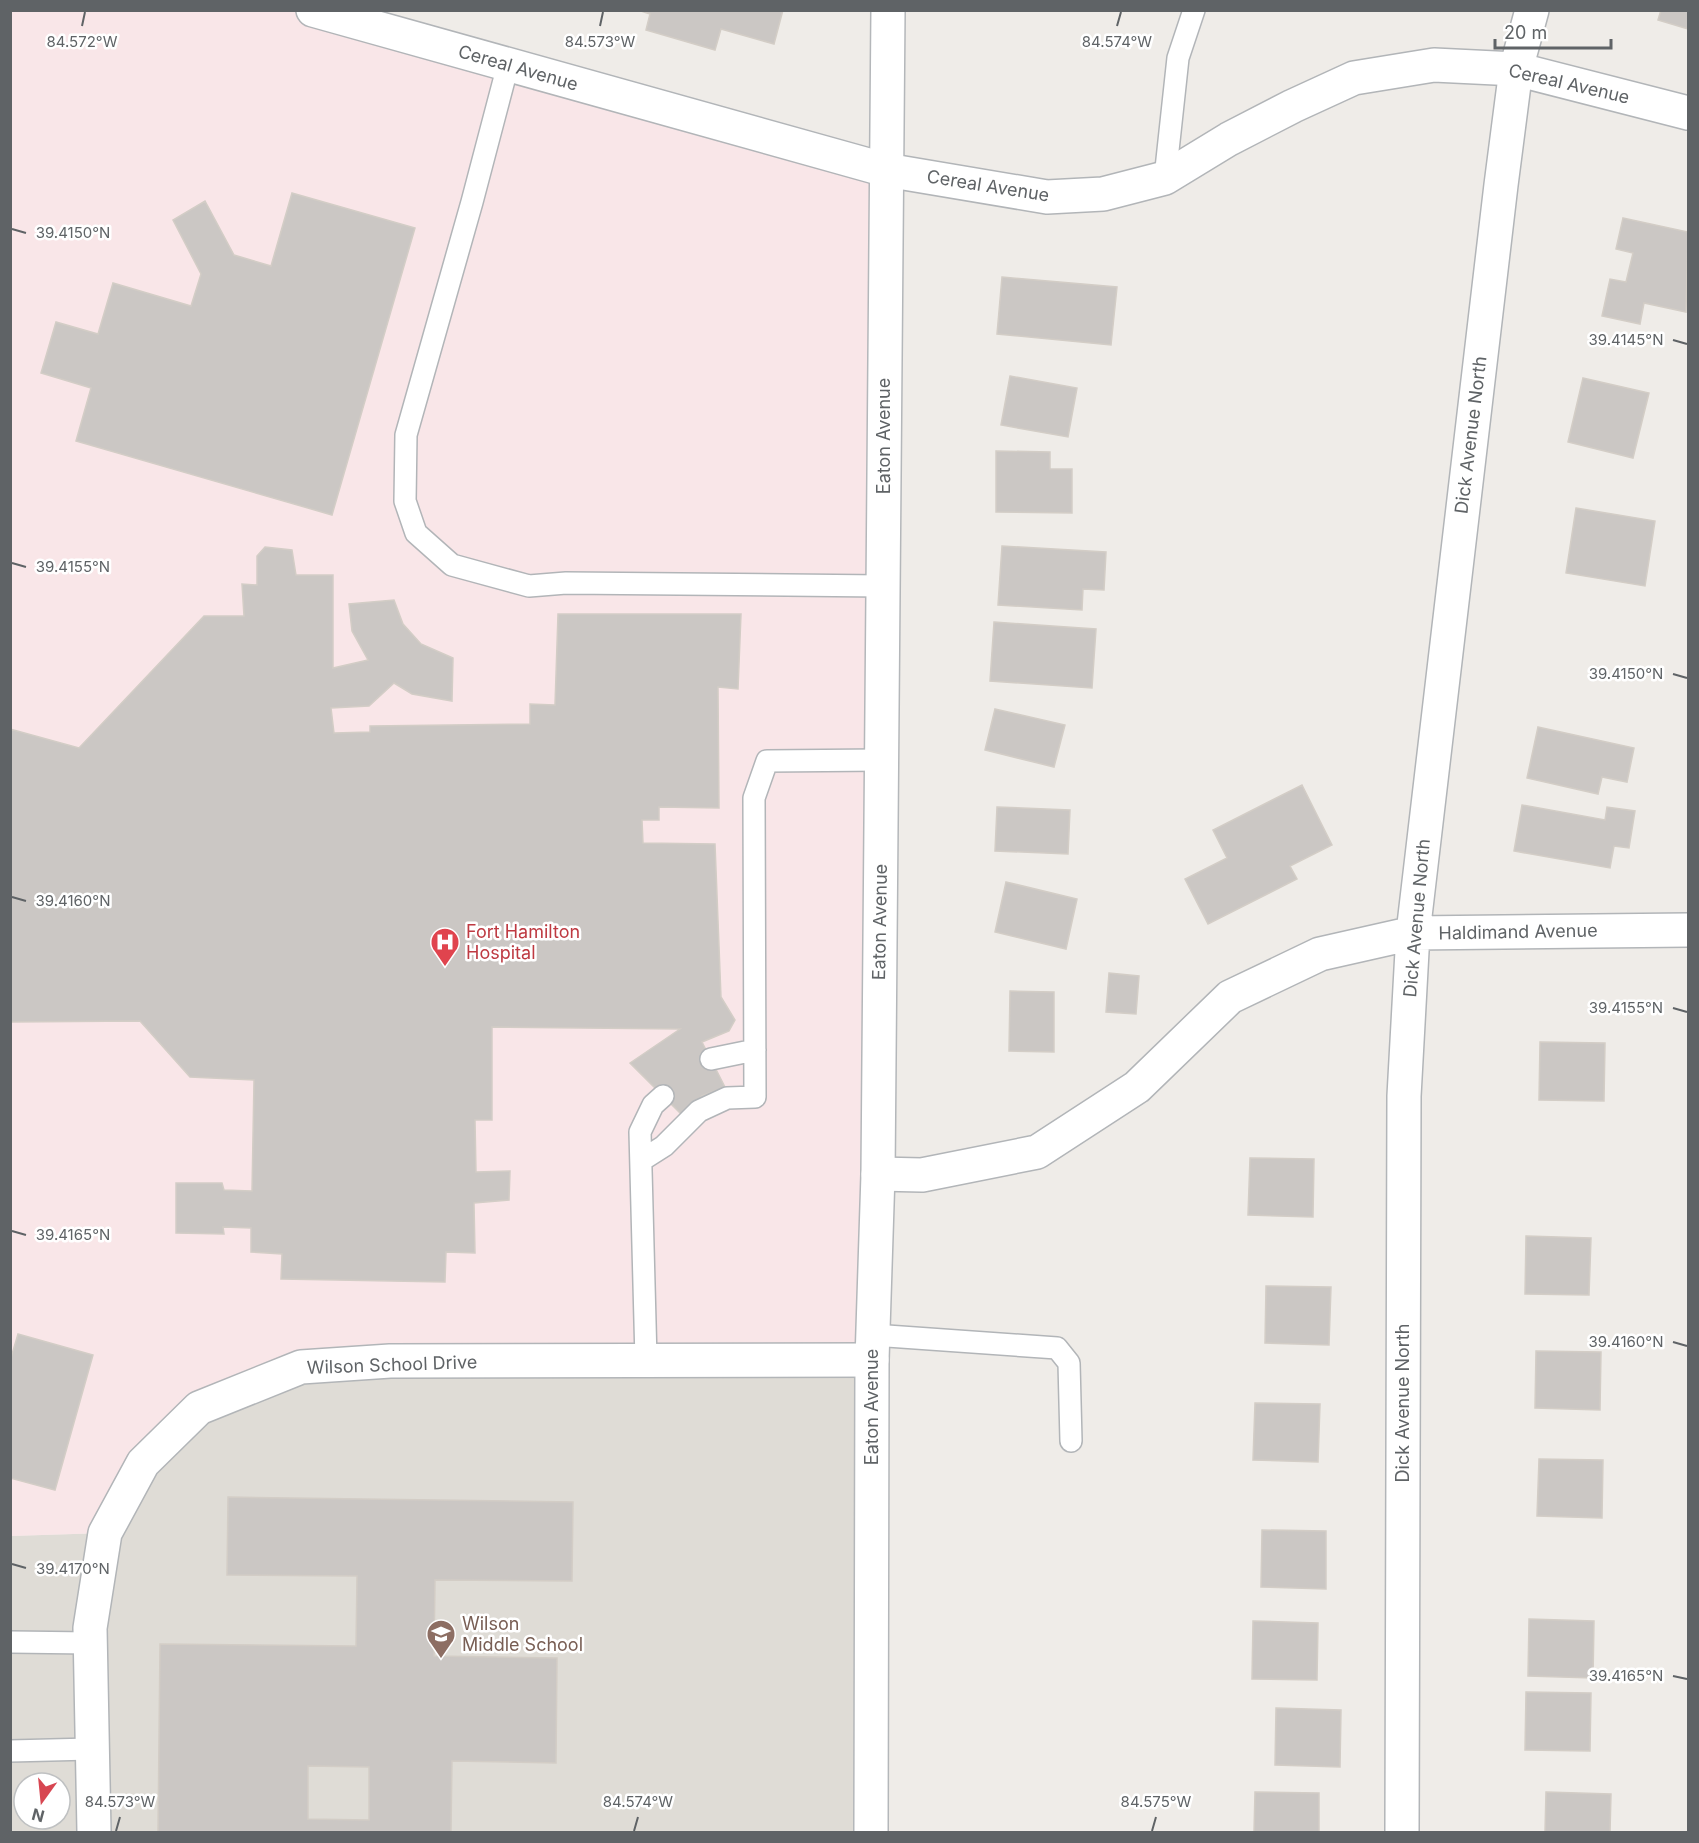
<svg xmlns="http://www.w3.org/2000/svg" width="1699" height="1843" font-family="Inter,sans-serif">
<rect width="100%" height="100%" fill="#efece8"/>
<path fill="#dfdcd6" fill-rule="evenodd" d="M872,1360L871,1832H11L10,1536L105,1533L199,1408L301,1367ZM24,1783H60V1819H24Z"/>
<path fill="#f9e6e8" d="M10,11H313L886,170L872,1360L390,1361L199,1408L105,1533L11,1536Z"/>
<path fill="#cbc7c4" stroke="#d3cdc6" stroke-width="1.5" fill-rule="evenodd" d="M638,10H783L774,44L721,29L715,50L646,30L650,14Z
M1661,10H1688V29L1658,20Z
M292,193L415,228L332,515L76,441L91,388L41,373L56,322L98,334L113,283L191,306L201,274L173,220L205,201L234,255L271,266Z
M1623,218L1688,232L1686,312L1644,303L1640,324L1602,316L1610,279L1626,282L1633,253L1616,249Z
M1002,277L1117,287L1111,345L997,334Z
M1010,376L1077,388L1068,437L1001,425Z
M1583,378L1649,393L1633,458L1568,442Z
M996,451L1050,452V469H1072V513L996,512Z
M1576,508L1655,521L1645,586L1566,573Z
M1002,546L1106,552L1104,590L1083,589L1082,610L998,605Z
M265,547L292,550L296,575H333V668L368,660L352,631L349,604L394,600L403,624L421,644L453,658L452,701L412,694L394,683L369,706L331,708L334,733L370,732V726L530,724V704L555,705L558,614H741L738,689L718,687L719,808L659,807V820H642L643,843L715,844L721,997L735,1020L729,1031L702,1042L725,1087L702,1096L683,1116L630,1063L680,1029L492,1027V1120H475L476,1172L510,1171L509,1200L474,1203L475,1253L446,1252L445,1282L281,1279L282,1254L251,1252V1228L223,1227L224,1234L176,1233V1183H222L224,1190L252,1191L254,1080L190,1077L140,1021L10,1022V729L79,748L204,616H244L242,584L257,585V556Z
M994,622L1096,629L1092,688L990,681Z
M995,709L1065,725L1054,767L985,750Z
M1538,727L1634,748L1627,782L1602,777L1598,794L1527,778Z
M1302,785L1332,845L1290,866L1297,879L1208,924L1185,879L1227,858L1213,830Z
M1522,805L1605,820L1607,807L1635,811L1629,848L1614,846L1610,868L1514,851Z
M997,807L1070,810L1068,854L995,851Z
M1006,882L1077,899L1066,949L995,932Z
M1109,973L1139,976L1136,1014L1106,1012Z
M1010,991L1054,992V1052L1009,1051Z
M1540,1042L1605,1043L1604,1101L1539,1100Z
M1250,1158L1314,1159L1313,1217L1248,1215Z
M1526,1236L1591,1238L1589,1295L1525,1294Z
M1266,1286L1331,1287L1329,1345L1265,1343Z
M18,1334L93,1355L55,1490L10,1478V1361Z
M1536,1351L1601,1352L1600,1410L1535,1408Z
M1255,1403L1320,1404L1318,1462L1253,1460Z
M1539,1459L1603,1460L1602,1518L1537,1516Z
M228,1497L573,1502L572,1581L435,1580L434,1656L557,1658L556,1763L452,1761L451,1832H158L160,1644L356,1646L357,1576L227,1575ZM308,1766L369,1767V1820L308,1819Z
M1262,1530L1326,1531V1589L1261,1587Z
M1529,1619L1594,1621L1593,1678L1528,1676Z
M1253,1621L1318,1623L1317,1680L1252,1679Z
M1526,1692L1591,1693L1590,1751L1525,1750Z
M1276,1708L1341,1710L1340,1767L1275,1765Z
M1255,1792L1319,1793V1832H1254Z
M1546,1792L1611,1794L1610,1832H1545Z"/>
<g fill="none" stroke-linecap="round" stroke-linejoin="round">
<g stroke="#b2b5b8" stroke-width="24">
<path id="service" d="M508,65L472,202L406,435L405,501L416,533L452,565L529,586L566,583L883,586
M1165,178L1178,58L1194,10
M711,1059L755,1050
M642,1160L664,1146L699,1111L727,1098L755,1097L754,798L767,761L882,760
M873,1335L1057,1348L1069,1363L1071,1441
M646,1360L640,1132L653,1105L663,1096
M10,1642L90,1643
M10,1751L91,1749"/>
</g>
<g stroke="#b2b5b8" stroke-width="36">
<path id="minor" d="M313,10L886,170
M878,1174L922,1175L1037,1152L1137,1087L1230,997L1320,954L1413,933L1688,930
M94,1832L90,1628L105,1533L143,1463L199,1408L301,1367L390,1361L872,1360
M1402,1832L1404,1096L1413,933L1501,185L1516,69L1532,10"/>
</g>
<g stroke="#b2b5b8" stroke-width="36">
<path id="tertiary" d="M886,170L1047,197L1103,194L1165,178L1229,139L1293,106L1354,78L1434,65L1516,69L1688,113"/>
</g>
<g stroke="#b4b7ba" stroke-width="36">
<path id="secondary" d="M871,1832L872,1360L878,1174L888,10"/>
</g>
<use href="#service" stroke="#fff" stroke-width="21"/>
<use href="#minor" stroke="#fff" stroke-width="33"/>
<use href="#tertiary" stroke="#fff" stroke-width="33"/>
<use href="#secondary" stroke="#fff" stroke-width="33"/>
</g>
<path fill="none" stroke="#5f6366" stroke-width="2" d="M82,26L85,12M600,26L603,12M1117,26L1121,12M12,229L26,233M1673,340L1687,344M12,563L26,567M1673,674L1687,678M12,897L26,901M1673,1008L1687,1012M12,1231L26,1235M1673,1342L1687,1346M12,1564L26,1568M1673,1676L1687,1679M116,1831L120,1817M634,1831L638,1817M1152,1831L1156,1817"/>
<defs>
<g id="hospital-pin" transform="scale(1.5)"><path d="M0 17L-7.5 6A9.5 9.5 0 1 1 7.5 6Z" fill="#e0444e" stroke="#fff"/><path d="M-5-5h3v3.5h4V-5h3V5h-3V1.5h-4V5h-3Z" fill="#fff"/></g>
<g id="school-pin" transform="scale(1.5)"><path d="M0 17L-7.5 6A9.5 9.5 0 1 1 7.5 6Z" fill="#8d6e63" stroke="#fff"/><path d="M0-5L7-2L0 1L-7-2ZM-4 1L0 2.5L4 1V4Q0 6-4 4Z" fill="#fff"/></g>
</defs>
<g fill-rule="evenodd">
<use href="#hospital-pin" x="445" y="942"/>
<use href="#school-pin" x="441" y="1634"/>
</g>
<g text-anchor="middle" stroke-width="5" stroke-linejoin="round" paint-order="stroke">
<g font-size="18" fill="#5f6366" stroke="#fff">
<text transform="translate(518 68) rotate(16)" y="6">Cereal Avenue</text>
<text transform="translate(1569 84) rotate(13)" y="6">Cereal Avenue</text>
<text transform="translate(988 186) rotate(9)" y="6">Cereal Avenue</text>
<text transform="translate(1471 435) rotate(-83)" y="6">Dick Avenue North</text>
<text transform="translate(884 436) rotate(-90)" y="6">Eaton Avenue</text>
<text transform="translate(1417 918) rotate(-85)" y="6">Dick Avenue North</text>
<text transform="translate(880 922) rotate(-89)" y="6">Eaton Avenue</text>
<text transform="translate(1518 932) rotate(-1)" y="6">Haldimand Avenue</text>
<text transform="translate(392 1365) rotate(-2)" y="6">Wilson School Drive</text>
<text transform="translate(1403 1403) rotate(-90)" y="6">Dick Avenue North</text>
<text transform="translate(872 1407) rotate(-90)" y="6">Eaton Avenue</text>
</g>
<g font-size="18" fill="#be3a42" stroke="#fff" text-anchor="start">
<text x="466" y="938">Fort Hamilton<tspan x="466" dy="21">Hospital</tspan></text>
</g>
<g font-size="18" fill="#785e54" stroke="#fff" text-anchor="start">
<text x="462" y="1630">Wilson<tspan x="462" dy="21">Middle School</tspan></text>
</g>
</g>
<g font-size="15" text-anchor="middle" fill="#5f6366" stroke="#fff" stroke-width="5" stroke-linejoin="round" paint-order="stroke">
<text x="82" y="47">84.572°W</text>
<text x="600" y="47">84.573°W</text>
<text x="1117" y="47">84.574°W</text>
<text x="73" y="238">39.4150°N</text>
<text x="1626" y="345">39.4145°N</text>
<text x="73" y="572">39.4155°N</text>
<text x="1626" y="679">39.4150°N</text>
<text x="73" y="906">39.4160°N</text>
<text x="1626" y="1013">39.4155°N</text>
<text x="73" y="1240">39.4165°N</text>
<text x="1626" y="1347">39.4160°N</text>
<text x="73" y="1574">39.4170°N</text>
<text x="1626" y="1681">39.4165°N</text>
<text x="120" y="1807">84.573°W</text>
<text x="638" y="1807">84.574°W</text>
<text x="1156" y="1807">84.575°W</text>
</g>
<rect width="1699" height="1843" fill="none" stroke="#5f6366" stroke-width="24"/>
<g transform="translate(42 1801) rotate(195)"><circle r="28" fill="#ffffff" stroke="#bfc1c2" stroke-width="1.5"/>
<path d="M0-4.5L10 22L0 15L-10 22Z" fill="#d74651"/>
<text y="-9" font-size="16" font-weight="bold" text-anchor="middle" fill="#5f6366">N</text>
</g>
<path d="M1495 39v9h116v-9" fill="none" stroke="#5f6366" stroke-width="3"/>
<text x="1504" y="39" font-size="18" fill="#5f6366" stroke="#ffffff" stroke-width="4.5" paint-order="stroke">20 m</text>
</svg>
